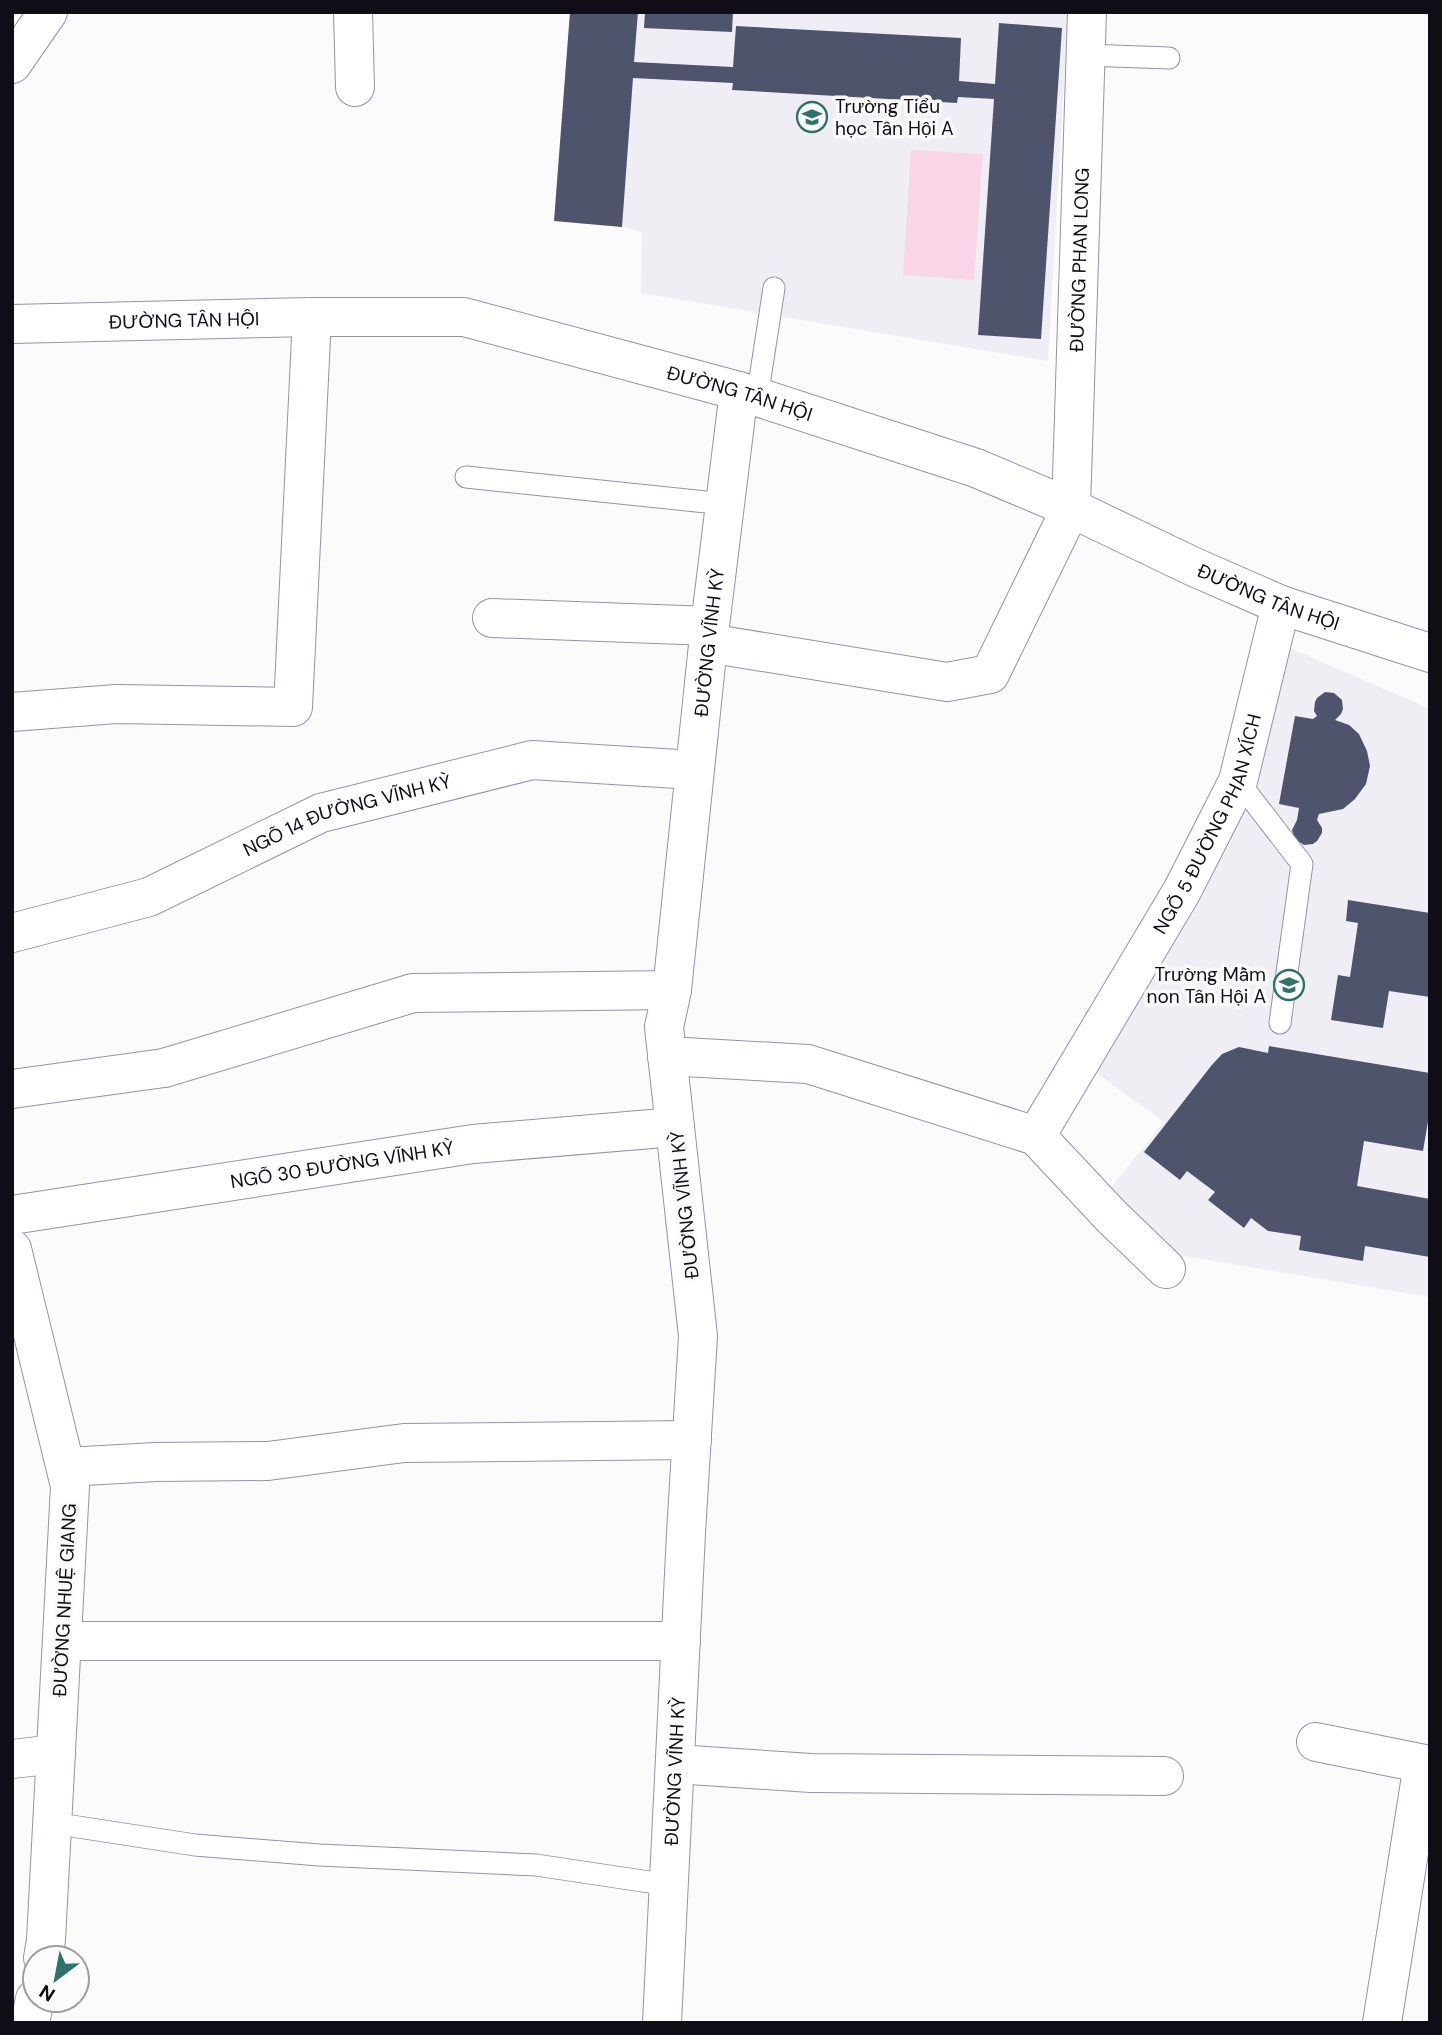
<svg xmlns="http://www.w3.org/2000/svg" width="1442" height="2035" font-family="'DM Sans',sans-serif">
<rect width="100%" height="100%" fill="#fbfbfb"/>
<path fill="#f0eef5" d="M570,12H1068L1048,361L641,293L642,232L622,227L554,221Z
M1283,645L1430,709V1297L1171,1254L1108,1191L1164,1122L1095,1072L1202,898L1241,811Z"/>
<path fill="#f8d5e7" d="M911,150L983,154L974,280L903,275Z"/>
<path fill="#4f546d" d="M570,12H638L634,62L733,67L736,26L961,38L959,81L995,84L999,23L1062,28L1041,339L978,335L994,99L958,97L957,103L732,90L733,83L633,78L622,227L554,221Z
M645,12H733L732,32L644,28Z
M1325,692L1334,693L1342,700L1343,709L1341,714L1335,720L1349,725L1359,734L1367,751L1370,766L1366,784L1355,799L1343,809L1319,814L1317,820L1322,828V833L1317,841L1313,844L1304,845L1295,839L1292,830L1297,820L1299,808L1279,804L1295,716L1313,719L1317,716L1314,711L1315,702L1317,698Z
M1348,900L1430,913V997L1389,991L1383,1028L1331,1020L1338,975L1350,977L1358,923L1346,921Z
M1269,1046L1430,1073V1110L1423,1151L1364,1141L1357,1186L1430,1199V1257L1365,1246L1363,1261L1299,1250L1301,1236L1268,1231L1251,1218L1244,1228L1208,1200L1215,1192L1187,1171L1180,1180L1144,1152L1211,1066L1222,1054L1239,1047L1268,1053Z"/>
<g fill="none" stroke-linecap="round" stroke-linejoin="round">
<g stroke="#9890ac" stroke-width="23">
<path id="service" d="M1085,55L1169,58
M757,398L774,288
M466,477L725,504
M1238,781L1302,864L1280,1023
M52,1823L195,1845L319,1855L536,1865L669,1885"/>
</g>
<g stroke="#9890ac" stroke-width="40">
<g id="minor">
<path d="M353,12L355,87"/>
<path d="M12,64L48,12"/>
<path d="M492,618L710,626"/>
<path id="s1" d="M708,643L947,682L990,674L1071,508L1087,12"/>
<path d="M12,712L116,704L293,707L312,317"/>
<path id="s2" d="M12,933L149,897L321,813L532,760L694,770"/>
<path id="s3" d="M667,1056L808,1064L1036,1136L1182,891L1238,781L1281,605"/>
<path d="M12,1089L164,1068L413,993L672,990"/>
<path d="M1036,1136L1111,1216L1166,1269"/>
<path id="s4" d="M12,1215L473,1144L675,1127"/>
<path d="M12,1249L70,1486L46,1940L43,1958"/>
<path d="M66,1467L156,1462L268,1461L404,1443L692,1440"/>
<path d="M62,1641H681"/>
<path d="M1316,1742L1430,1765"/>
<path d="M12,1759L56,1754"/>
<path d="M675,1764L811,1773L1164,1776"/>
<path d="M30,2023L35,1999"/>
<path id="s5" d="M662,2023L686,1533L698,1336L664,1027L672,990L710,626L739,391"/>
<path d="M1382,2023L1423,1764"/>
</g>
</g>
<g stroke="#9890ac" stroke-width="40">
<g id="tertiary">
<path id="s6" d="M12,324L312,317H464L739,391L976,468L1071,508L1194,567L1281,605L1430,653"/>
</g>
</g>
<use href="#service" stroke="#fff" stroke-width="21"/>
<use href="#minor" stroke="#fff" stroke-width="38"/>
<use href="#tertiary" stroke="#fff" stroke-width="38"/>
</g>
<defs>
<g id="school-ring" transform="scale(1.575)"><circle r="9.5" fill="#fbfbfb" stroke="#2d7369" stroke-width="1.5"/><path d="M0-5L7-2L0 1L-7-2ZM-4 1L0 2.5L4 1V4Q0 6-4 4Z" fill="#2d7369"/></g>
</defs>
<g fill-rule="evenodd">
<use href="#school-ring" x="812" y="117"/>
<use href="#school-ring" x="1289" y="985"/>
</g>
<g text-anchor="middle" stroke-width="7" stroke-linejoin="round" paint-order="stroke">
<g font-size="19" fill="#100d17" stroke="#fbfbfb" text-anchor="start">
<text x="835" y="113">Trường Tiểu<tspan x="835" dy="22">học Tân Hội A</tspan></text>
<text x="1266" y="981" text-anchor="end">Trường Mầm<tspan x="1266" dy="22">non Tân Hội A</tspan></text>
</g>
<g font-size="19" fill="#100d17" stroke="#fbfbfb">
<text dy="7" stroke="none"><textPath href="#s1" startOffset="719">ĐƯỜNG PHAN LONG</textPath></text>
<text dy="7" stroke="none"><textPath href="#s6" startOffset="172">ĐƯỜNG TÂN HỘI</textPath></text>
<text dy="7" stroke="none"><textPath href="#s6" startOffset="738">ĐƯỜNG TÂN HỘI</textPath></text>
<text dy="7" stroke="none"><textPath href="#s6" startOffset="1306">ĐƯỜNG TÂN HỘI</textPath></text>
<text dy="7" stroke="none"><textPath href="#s5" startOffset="1386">ĐƯỜNG VĨNH KỲ</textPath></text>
<text dy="7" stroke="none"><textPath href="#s2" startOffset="357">NGÕ 14 ĐƯỜNG VĨNH KỲ</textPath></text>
<text dy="7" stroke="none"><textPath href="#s3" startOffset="738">NGÕ 5 ĐƯỜNG PHAN XÍCH</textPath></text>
<text dy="7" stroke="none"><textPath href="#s4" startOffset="334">NGÕ 30 ĐƯỜNG VĨNH KỲ</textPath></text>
<text transform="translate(684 1205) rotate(-96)" y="7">ĐƯỜNG VĨNH KỲ</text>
<text transform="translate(64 1600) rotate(-87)" y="7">ĐƯỜNG NHUỆ GIANG</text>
<text dy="7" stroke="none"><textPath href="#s5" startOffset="252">ĐƯỜNG VĨNH KỲ</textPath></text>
</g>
</g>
<rect width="1442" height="2035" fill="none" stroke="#100d17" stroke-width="28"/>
<g transform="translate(56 1979) rotate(212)"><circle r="33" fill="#fbfbfb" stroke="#9d9ca0" stroke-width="2"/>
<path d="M0-5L12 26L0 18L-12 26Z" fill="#2d7369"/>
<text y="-10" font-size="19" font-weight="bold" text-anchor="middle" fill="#100d17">N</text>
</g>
</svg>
